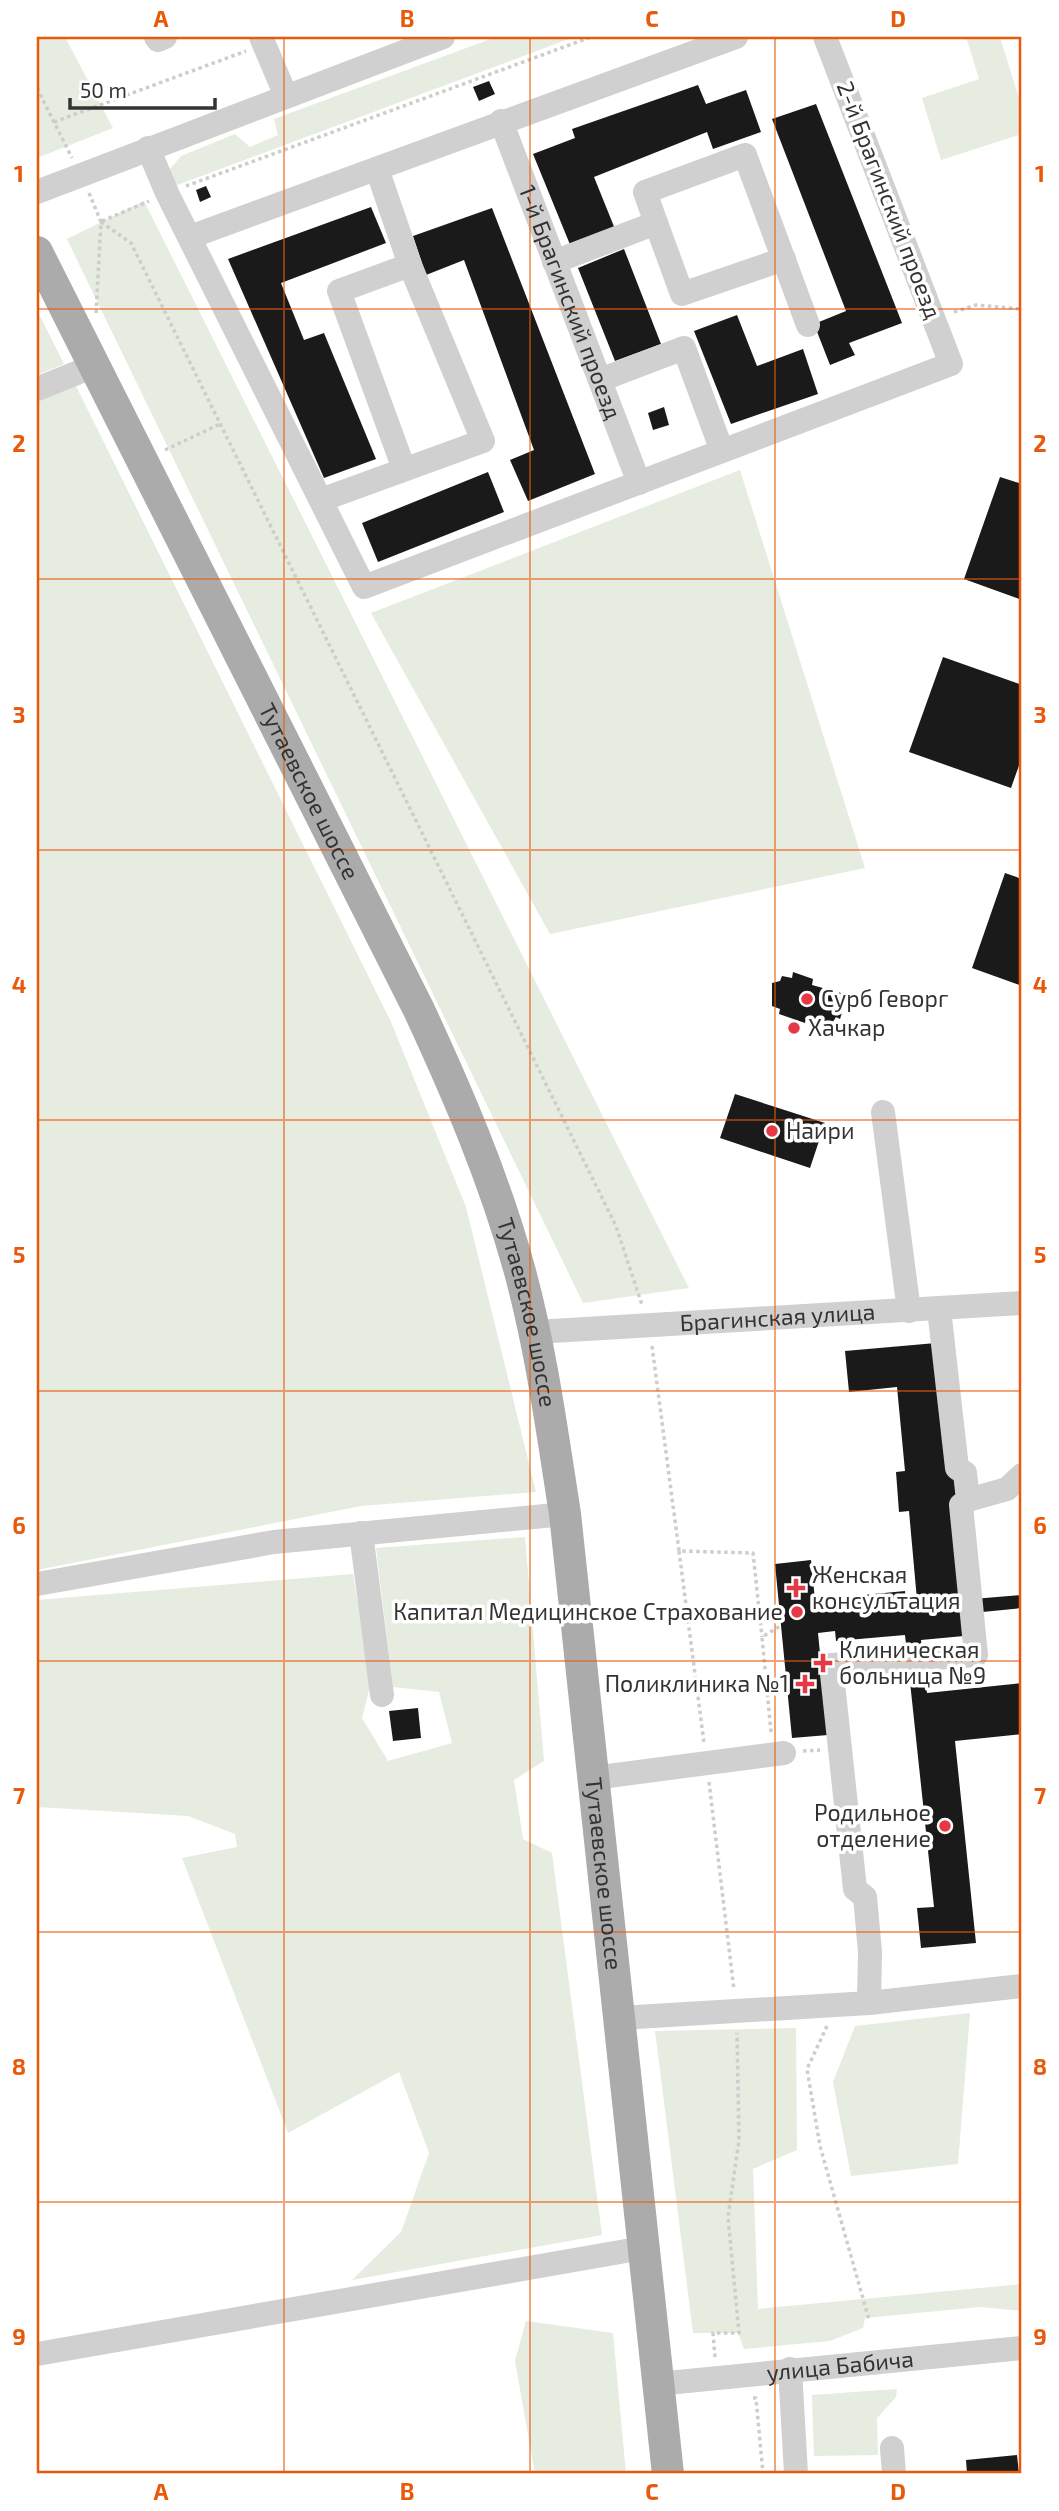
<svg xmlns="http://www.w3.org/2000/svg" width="1059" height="2511" font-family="'Exo 2',sans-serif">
<rect width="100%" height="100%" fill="#fff"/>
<path fill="#e6ecdf" d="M37,37H65L113,128L37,158Z
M496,37H574L172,187L170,169L181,156L235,134L250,147L278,135L274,119Z
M966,37H1000L1022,108V134L941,160L922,98L979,79Z
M144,201L689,1288L583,1303L62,229L67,239Z
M37,310L64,364L37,375Z
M75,384L391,1022L466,1207L536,1492L361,1506L37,1570V400Z
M740,470L865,868L550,934L371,613Z
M525,1537L544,1761L514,1780L523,1839L552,1853L602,2235L352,2280L401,2232L429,2153L399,2072L288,2133L182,1858L237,1847L235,1834L188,1816L37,1807V1600L353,1574L371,1682L362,1718L388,1761L452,1743L439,1692L393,1687L376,1548Z
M970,2013L958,2164L851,2176L833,2082L855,2026Z
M796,2028L797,2150L753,2169L758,2309L1022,2284V2311L980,2307L865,2318L863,2328L830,2341L744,2349L738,2333H693L655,2031Z
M526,2321L613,2333L626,2474H535L515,2361Z
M897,2389L896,2397L877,2418L878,2455L814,2456L812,2395Z"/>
<path fill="#1a1a1a" d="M489,81L495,94L479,101L473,87Z
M698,85L706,104L746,90L761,132L713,149L707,132L594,177L615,229L571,247L533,154L575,138L572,129Z
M816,104L902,323L849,343L855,355L830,365L814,324L846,311L772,119Z
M206,186L211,197L200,202L196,190Z
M371,207L386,243L281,283L304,340L324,333L376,459L324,478L228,259Z
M492,208L595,474L528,501L510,460L534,450L464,260L426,275L413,236Z
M624,249L661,344L615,361L578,268Z
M737,315L757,366L803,349L818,394L731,424L694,331Z
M664,407L669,425L653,430L648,413Z
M488,472L504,512L378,562L362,523Z
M1000,477L1022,484V600L964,579Z
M943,657L1022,685V757L1011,788L909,752Z
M1005,873L1022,879V986L972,968Z
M793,972L813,979L812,985L841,993L839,1001L845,1003L840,1019L836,1017L831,1025L806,1017L805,1023L779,1014L780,1009L772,1006V983L780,981L782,976L792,978Z
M735,1094L825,1123L810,1168L720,1138Z
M936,1343L961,1474V1600L1022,1595V1608L962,1614L964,1636L921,1640L927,1693L1022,1683V1734L955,1741L976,1943L921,1948L917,1908L934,1907L905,1635L836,1641L835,1631L818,1633L828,1735L792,1738L775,1564L811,1560L816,1610L833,1608L832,1598L905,1591L906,1601L917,1600L909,1511L899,1512L896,1472L905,1471L897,1387L849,1392L845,1351Z
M418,1708L421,1738L393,1741L389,1711Z
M1017,2455L1019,2474H967L966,2460Z"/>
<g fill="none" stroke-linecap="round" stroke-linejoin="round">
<path stroke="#cdcdcd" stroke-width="3.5" stroke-dasharray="3.5 3.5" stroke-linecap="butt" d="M37,88L72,158
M54,122L246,51
M186,186L591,37
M89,193L101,222L96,313
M102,221L149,201
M101,222L131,243L616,1226L642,1305
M954,312L976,305L1022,309
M165,450L220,424
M652,1346L679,1551L753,1553L762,1637
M679,1551L704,1743
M771,1732L762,1637L782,1625
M803,1751L820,1750
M709,1782L734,1990
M827,2026L807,2069L820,2146L869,2320
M715,2357L713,2333H739L728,2217L739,2140L737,2033
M753,2398H756L763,2474"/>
<g stroke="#d0d0d0" stroke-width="24">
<path d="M156,37L158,40L165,37"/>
<path d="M261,37L286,96"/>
<path id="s1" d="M501,121L639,483"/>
<path d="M148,148L167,193L364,587L951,364L825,37"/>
<path d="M37,192L443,37"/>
<path d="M656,223L682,294L784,259"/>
<path d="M190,237L736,37"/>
<path d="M554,262L656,223L645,192L745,155L808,325"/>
<path d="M600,380L684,348L722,451"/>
<path d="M37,389L94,366"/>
<path d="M404,469L339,291L410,265"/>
<path d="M321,500L483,441L410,265L377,169"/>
<path d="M883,1112L909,1311"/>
<path id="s2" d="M535,1332L1022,1303"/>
<path d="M968,1500L1007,1489L1022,1475"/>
<path d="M361,1533L382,1695"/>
<path d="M37,1584L274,1542L565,1514"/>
<path d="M923,1659L976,1655L961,1505L968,1500L965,1473L957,1468L939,1309"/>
<path d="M593,1778L784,1753"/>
<path d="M869,2003L870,1952L865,1897L855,1889L831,1665L908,1660"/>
<path d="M620,2018L869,2003L1022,1986"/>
<path d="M37,2354L643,2248"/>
<path d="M790,2369L796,2474"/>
<path id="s3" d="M657,2384L1022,2348"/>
<path d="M892,2448L894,2474"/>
</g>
<path stroke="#ababab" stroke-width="32" id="s4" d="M37,252L419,1010C458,1094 494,1178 519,1268C541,1348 552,1431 565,1514L668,2474"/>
</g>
<path fill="none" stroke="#e8590c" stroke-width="2" stroke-opacity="0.55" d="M284,37V2474M530,37V2474M775,37V2474M37,309H1022M37,579H1022M37,850H1022M37,1120H1022M37,1391H1022M37,1661H1022M37,1932H1022M37,2202H1022"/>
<g fill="#e63946" stroke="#fff" stroke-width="2.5">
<circle cx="807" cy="999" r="7"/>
<circle cx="794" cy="1028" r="7"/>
<circle cx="772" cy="1131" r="7"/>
<path d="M792.5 1577.5h7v7h7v7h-7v7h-7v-7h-7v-7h7z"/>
<circle cx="797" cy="1612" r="7"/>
<path d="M819.5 1652.5h7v7h7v7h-7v7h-7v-7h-7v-7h7z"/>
<path d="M801.5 1673.5h7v7h7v7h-7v7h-7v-7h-7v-7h7z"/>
<circle cx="945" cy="1826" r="7"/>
</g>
<g text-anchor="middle" stroke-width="7" stroke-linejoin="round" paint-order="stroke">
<g font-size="23" fill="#333" stroke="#fff">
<text transform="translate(889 200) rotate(69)" y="8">2-й Брагинский проезд</text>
<text dy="8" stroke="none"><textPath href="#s1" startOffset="194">1-й Брагинский проезд</textPath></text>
<text dy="8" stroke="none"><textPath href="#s4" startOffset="604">Тутаевское шоссе</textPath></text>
<text dy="8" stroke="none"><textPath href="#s4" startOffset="1171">Тутаевское шоссе</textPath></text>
<text dy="8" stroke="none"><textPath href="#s2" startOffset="243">Брагинская улица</textPath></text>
<text dy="8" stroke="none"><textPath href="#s4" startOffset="1738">Тутаевское шоссе</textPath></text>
<text dy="8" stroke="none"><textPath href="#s3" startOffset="184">улица Бабича</textPath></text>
</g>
<g font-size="23" fill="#333" stroke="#fff" text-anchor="start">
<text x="821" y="1007">Сурб Геворг</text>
<text x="808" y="1036">Хачкар</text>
<text x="786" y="1139">Наири</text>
<text x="812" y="1583">Женская<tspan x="812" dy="26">консультация</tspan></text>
<text x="783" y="1620" text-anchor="end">Капитал Медицинское Страхование</text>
<text x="839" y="1658">Клиническая<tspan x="839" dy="26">больница №9</tspan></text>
<text x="789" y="1692" text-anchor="end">Поликлиника №1</text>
<text x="931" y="1821" text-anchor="end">Родильное<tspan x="931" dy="26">отделение</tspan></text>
</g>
</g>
<rect width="1059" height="2511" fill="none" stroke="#ffffff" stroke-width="77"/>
<path d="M70 98v10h145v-10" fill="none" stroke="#333333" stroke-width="3.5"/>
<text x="80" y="98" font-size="21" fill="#333333" stroke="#ffffff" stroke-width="5" paint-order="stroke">50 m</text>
<rect x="38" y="38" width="982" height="2434" fill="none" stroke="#e8590c" stroke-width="2.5"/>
<g font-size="23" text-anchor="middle" font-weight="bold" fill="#e8590c">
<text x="161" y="27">A</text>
<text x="407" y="27">B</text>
<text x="652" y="27">C</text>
<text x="898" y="27">D</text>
<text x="19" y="182">1</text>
<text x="1040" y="182">1</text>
<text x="19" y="452">2</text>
<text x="1040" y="452">2</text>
<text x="19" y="723">3</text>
<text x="1040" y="723">3</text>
<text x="19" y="993">4</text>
<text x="1040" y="993">4</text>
<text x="19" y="1263">5</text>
<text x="1040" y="1263">5</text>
<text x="19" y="1534">6</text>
<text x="1040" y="1534">6</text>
<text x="19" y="1804">7</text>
<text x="1040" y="1804">7</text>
<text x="19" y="2075">8</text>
<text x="1040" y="2075">8</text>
<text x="19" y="2345">9</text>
<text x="1040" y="2345">9</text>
<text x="161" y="2500">A</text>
<text x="407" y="2500">B</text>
<text x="652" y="2500">C</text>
<text x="898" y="2500">D</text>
</g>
</svg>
